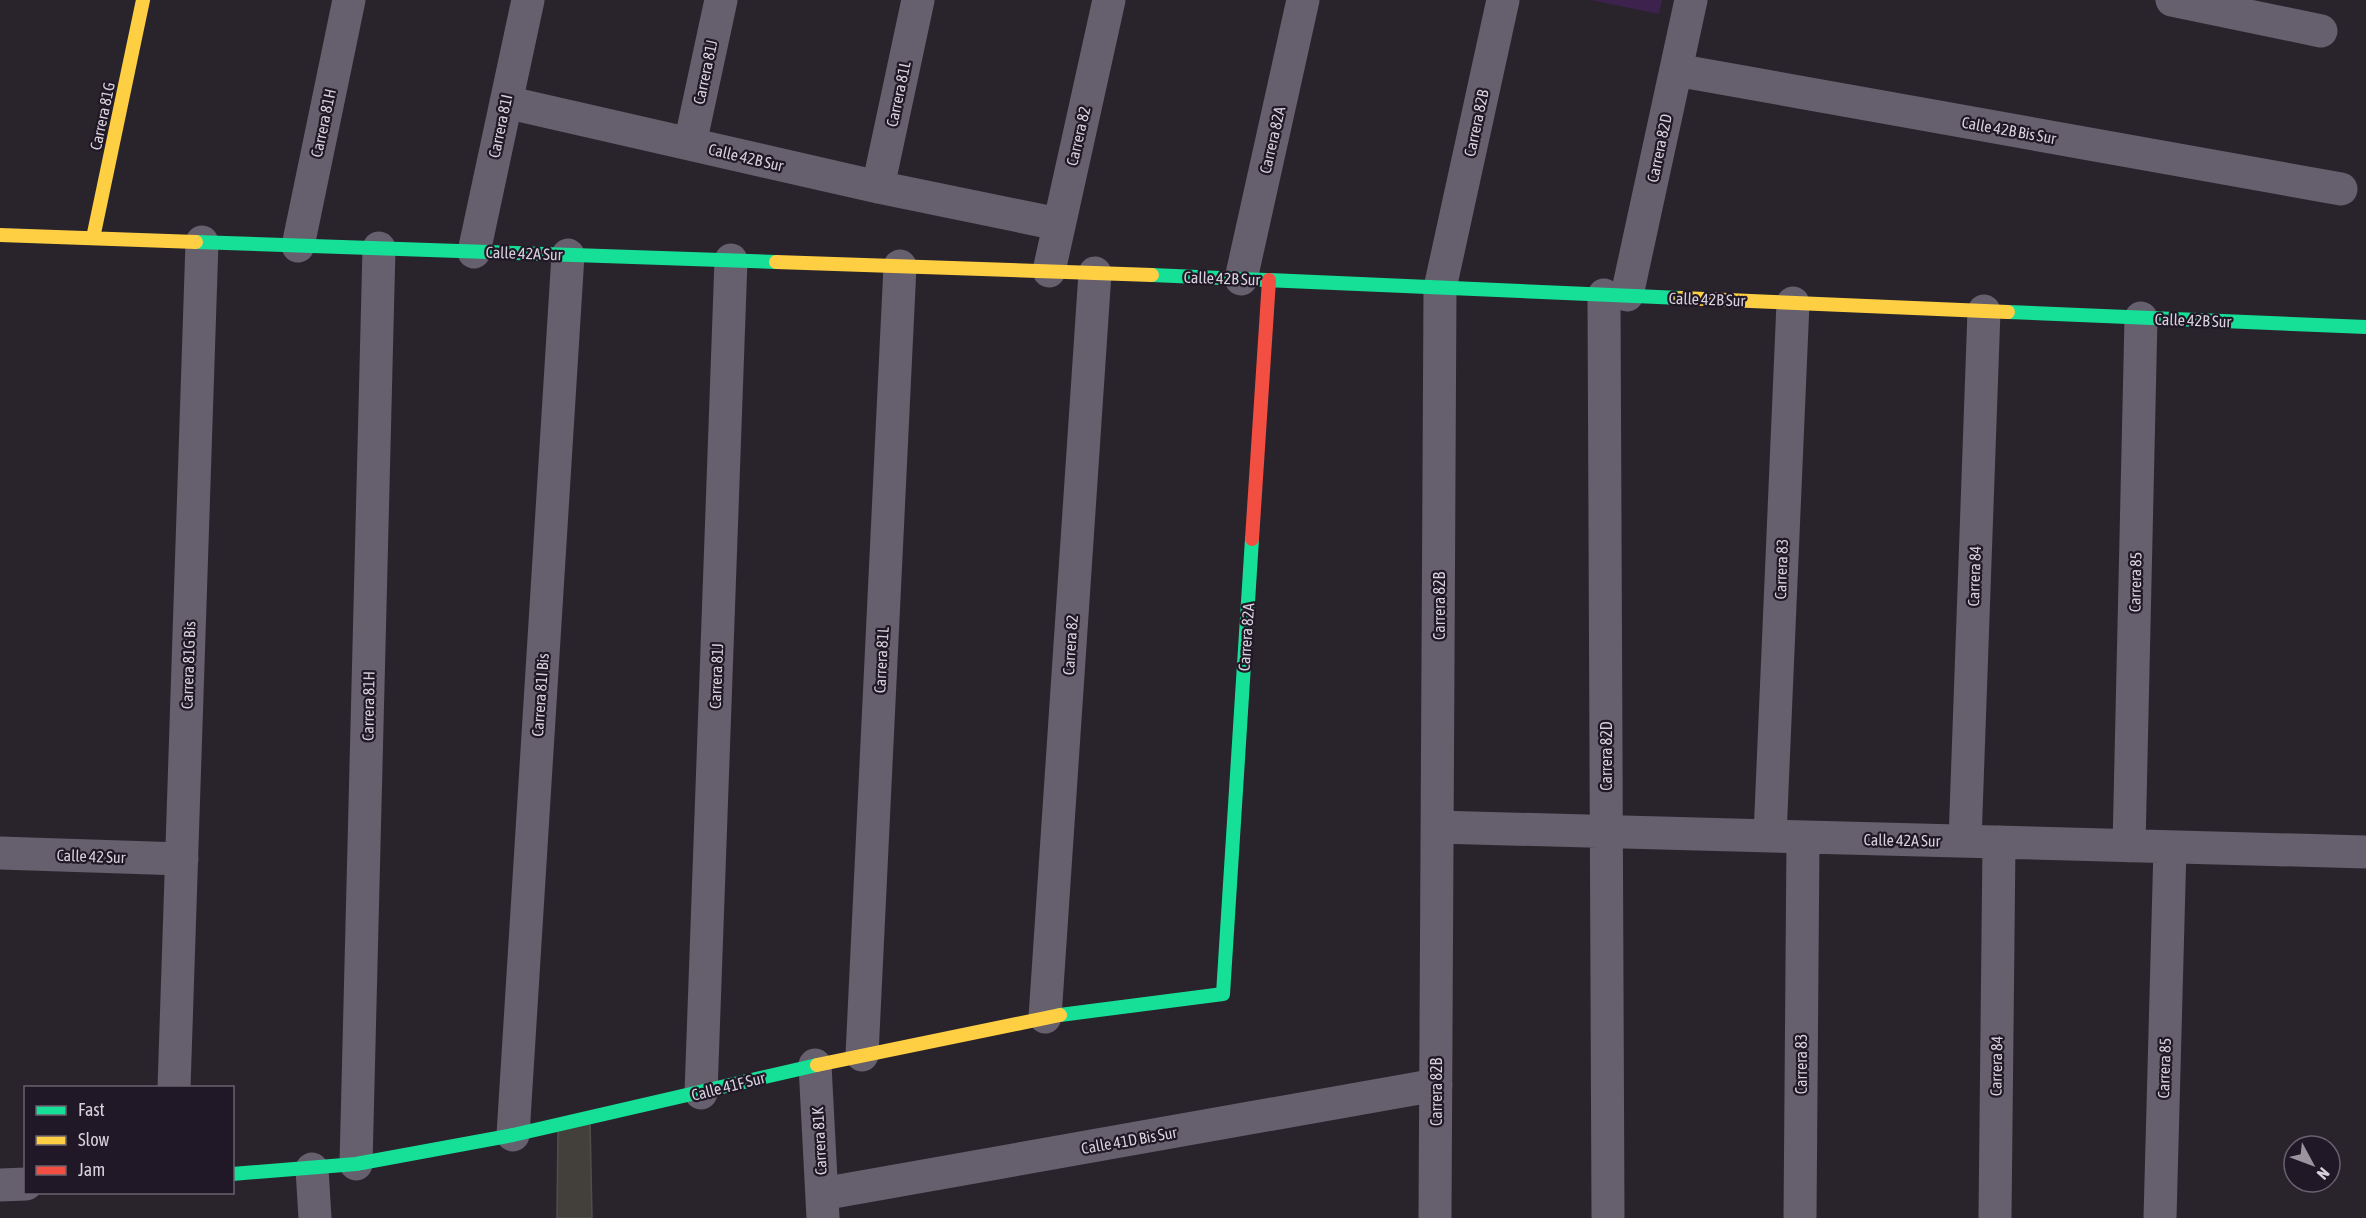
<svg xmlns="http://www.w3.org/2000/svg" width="2366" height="1218" font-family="'Asap Condensed',sans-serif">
<rect width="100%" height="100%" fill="#29242c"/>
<path fill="#3d224d" d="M1591,0H1662L1659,14Z"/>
<path fill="#43403b" stroke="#504d4d" stroke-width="1.5" d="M590,1121L592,1218H557L558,1129Z"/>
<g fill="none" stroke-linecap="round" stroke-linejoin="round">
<path stroke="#665f6d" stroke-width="33" d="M2172,0L2321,31
M1676,70L2341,189
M506,102L878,187L1058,224
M690,144L721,0
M878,187L918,0
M298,246L349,0
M474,252L528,0
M1049,271L1109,0
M1241,279L1303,0
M1604,295L1608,1218
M1627,295L1691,0
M1437,827L2366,852
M1770,836L1793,303
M1965,841L1984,311
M2129,846L2141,318
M0,853L182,859
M1045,1017L1095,273
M862,1055L900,266
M815,1065L823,1218
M174,1088L202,242
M701,1093L731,260
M513,1135L568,255
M356,1164L379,248
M312,1169L315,1218
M0,1185L26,1184
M822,1194L1436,1085
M1435,1218L1440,288L1503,0
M1800,1218L1803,838
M1995,1218L1999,842
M2160,1218L2170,847"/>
<path stroke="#16e098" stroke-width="14" d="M196,242L776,262
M1152,275L1681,298
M2008,312L2366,327
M1060,1015L1223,994L1252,539
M232,1174L356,1164L513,1135L817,1065"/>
<path stroke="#ffcf43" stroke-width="14" d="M0,235L196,242
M93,238L143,0
M776,262L1152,275
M1681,298L2008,312
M817,1065L1060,1015"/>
<path stroke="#f24e42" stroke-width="14" d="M1252,539L1269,280"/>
</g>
<g text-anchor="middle" stroke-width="4.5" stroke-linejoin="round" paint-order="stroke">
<g font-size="16" fill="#d6d1db" stroke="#201826">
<text transform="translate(705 72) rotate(-78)" y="6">Carrera 81J</text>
<text transform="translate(898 94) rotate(-78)" y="6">Carrera 81L</text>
<text transform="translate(102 116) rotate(-78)" y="6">Carrera 81G</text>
<text transform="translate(323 123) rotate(-78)" y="6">Carrera 81H</text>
<text transform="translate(1476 123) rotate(-78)" y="6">Carrera 82B</text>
<text transform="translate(500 126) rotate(-78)" y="6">Carrera 81I</text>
<text transform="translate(2009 130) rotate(10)" y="6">Calle 42B Bis Sur</text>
<text transform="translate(1078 136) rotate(-77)" y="6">Carrera 82</text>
<text transform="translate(1272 140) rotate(-77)" y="6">Carrera 82A</text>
<text transform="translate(1659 148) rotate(-78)" y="6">Carrera 82D</text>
<text transform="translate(746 157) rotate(13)" y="6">Calle 42B Sur</text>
<text transform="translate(524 253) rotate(2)" y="6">Calle 42A Sur</text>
<text transform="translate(1222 278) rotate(2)" y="6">Calle 42B Sur</text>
<text transform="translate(1707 299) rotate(2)" y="6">Calle 42B Sur</text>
<text transform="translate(2193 320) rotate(2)" y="6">Calle 42B Sur</text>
<text transform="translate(1781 569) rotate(-88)" y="6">Carrera 83</text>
<text transform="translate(1974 576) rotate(-88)" y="6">Carrera 84</text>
<text transform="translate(2135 582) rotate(-89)" y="6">Carrera 85</text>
<text transform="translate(1439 606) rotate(-90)" y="6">Carrera 82B</text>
<text transform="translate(1246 637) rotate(-86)" y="6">Carrera 82A</text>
<text transform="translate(1070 645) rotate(-86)" y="6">Carrera 82</text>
<text transform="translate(881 660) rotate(-87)" y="6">Carrera 81L</text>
<text transform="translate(188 665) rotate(-88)" y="6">Carrera 81G Bis</text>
<text transform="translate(716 676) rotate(-88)" y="6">Carrera 81J</text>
<text transform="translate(540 695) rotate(-86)" y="6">Carrera 81I Bis</text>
<text transform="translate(368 706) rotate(-89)" y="6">Carrera 81H</text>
<text transform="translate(1606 756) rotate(-90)" y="6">Carrera 82D</text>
<text transform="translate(1902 840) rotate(1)" y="6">Calle 42A Sur</text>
<text transform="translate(91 856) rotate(2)" y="6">Calle 42 Sur</text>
<text transform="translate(1801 1064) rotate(-90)" y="6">Carrera 83</text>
<text transform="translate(1996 1066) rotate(-89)" y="6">Carrera 84</text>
<text transform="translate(2164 1068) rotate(-88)" y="6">Carrera 85</text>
<text transform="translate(728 1086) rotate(-14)" y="6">Calle 41F Sur</text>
<text transform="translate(1436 1092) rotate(-90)" y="6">Carrera 82B</text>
<text transform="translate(1129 1140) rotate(-10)" y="6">Calle 41D Bis Sur</text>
<text transform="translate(819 1141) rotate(-93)" y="6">Carrera 81K</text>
</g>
</g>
<rect x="24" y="1086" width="210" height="108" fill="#201826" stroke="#69626e" stroke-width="1.5"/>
<rect x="36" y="1106" width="30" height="9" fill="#16e098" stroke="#69626e" stroke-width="1.5"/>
<text x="78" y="1116" font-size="18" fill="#d6d1db">Fast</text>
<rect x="36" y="1136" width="30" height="9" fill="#ffcf43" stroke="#69626e" stroke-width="1.5"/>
<text x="78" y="1146" font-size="18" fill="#d6d1db">Slow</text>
<rect x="36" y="1166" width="30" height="9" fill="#f24e42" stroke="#69626e" stroke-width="1.5"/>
<text x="78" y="1176" font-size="18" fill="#d6d1db">Jam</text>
<g transform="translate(2312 1164) rotate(131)"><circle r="28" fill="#201826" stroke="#69626e" stroke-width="1.5"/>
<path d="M0-4.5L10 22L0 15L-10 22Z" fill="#99949e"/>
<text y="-9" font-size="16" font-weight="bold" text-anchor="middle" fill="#d6d1db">N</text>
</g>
</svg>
